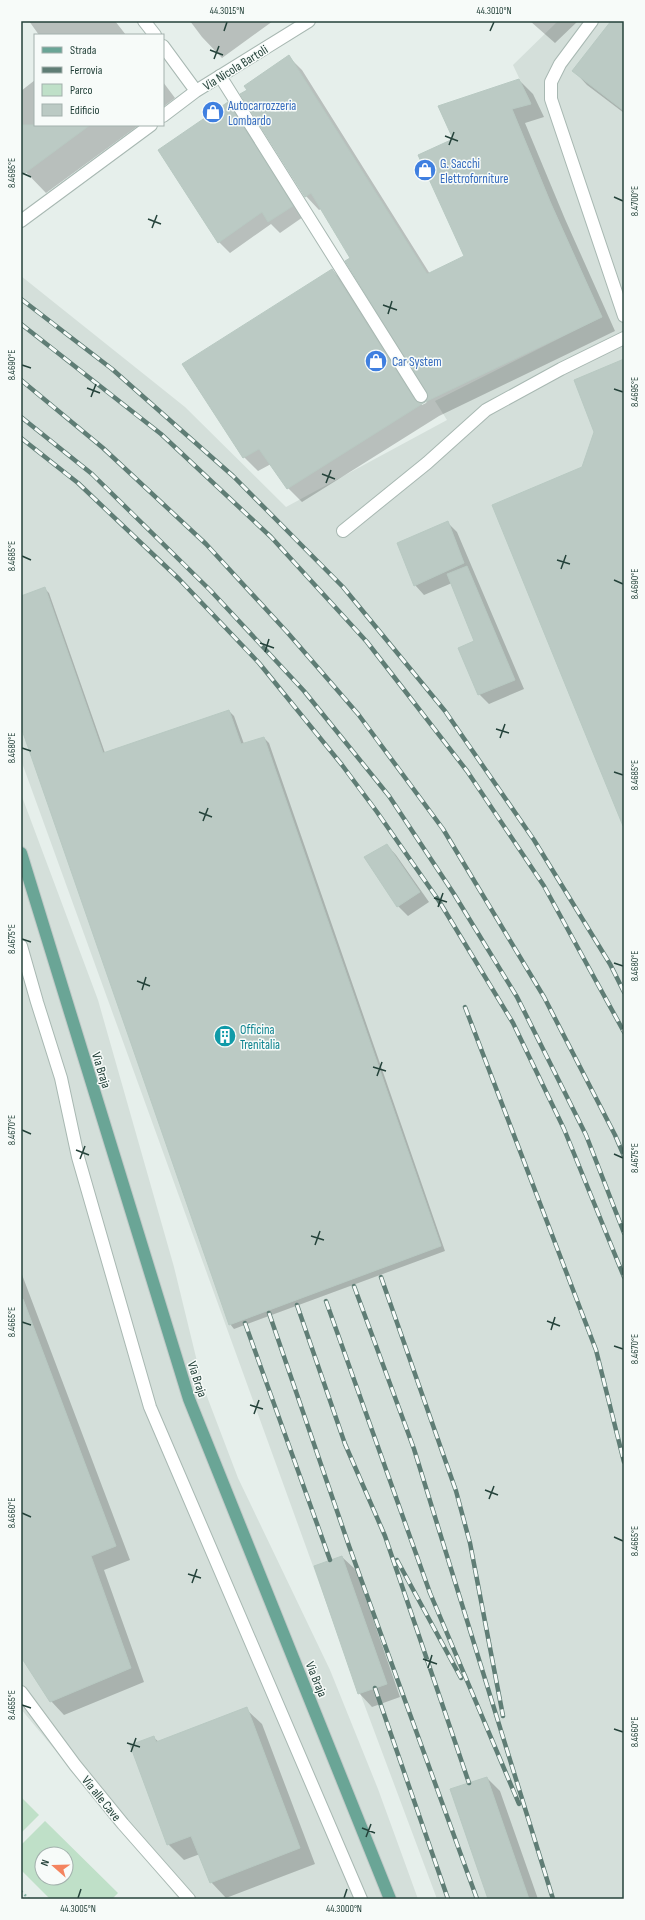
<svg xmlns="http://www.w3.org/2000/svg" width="645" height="1920" font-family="'Sofia Sans Condensed',sans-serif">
<rect width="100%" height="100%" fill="#e6efeb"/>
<path fill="#d4dfda" d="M558,21H615L624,28V1899H437L326,1602L21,760V276L185,407L286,507L447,420L435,401L602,317L552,205L512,109L531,103L513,65Z
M21,794L98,1000L174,1267L203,1386L238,1478L330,1670L378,1789L418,1899H179L21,1709Z"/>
<path fill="#bfe0c8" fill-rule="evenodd" d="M21,1797L39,1815L21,1833Z
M45,1821L118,1893L112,1899H50L21,1870V1845ZM42,1854H66V1878H42Z"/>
<path fill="#0003" d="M29,21H115L126,35H39Z
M190,21H273L222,58L202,37Z
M530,21H578L555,43Z
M624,31V113L587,85L574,71Z
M289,57L302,70L430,274L466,256L454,139L519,80L533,94L544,117L525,123L565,219L615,331L439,416L302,502L288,488L271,464L258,471L244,457L184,364L332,270L346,284L422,405L426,403L430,396L352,258L321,209L319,210L306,196Z
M35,80V125H139L46,193L21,167V91Z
M163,82L175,98L163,107Z
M228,104L239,115L303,217L280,233L271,224L230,253L219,242Z
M447,522L457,532L524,689L489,704L479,694L475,641L452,583L424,595L415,585Z
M44,588L49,593L105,753L229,711L234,716L244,744L264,738L269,743L445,1251L234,1329L230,1324L21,724V597Z
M387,845L396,855L429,902L408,916L398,906L365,858Z
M21,1272L130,1560L104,1570L144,1682L64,1715L51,1701L21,1656Z
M342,1557L356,1570L400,1697L372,1707L359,1693Z
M246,1709L262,1724L315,1864L226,1898L211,1882L200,1854L184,1860L168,1844L153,1737L159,1742Z
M487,1778L500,1791L538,1899H489Z"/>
<path fill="#bbcac4" stroke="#b8c9c2" d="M611,21H624V111L572,71Z
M289,55L427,274L464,256L418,155L453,139L438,106L519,79L531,104L512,109L551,204L602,317L425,402L287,489L259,449L243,458L182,364L332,269L415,400L422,403L425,402L428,396L345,261L350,258L311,193L305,197L240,94L247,90L244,86Z
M228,102L293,206L268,222L262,212L218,243L158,150Z
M21,125H90L21,176Z
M624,359V826H623L492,505L582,467L594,432L574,380Z
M448,521L464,563L414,586L397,543Z
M467,566L515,680L478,695L458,648L474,641L447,574Z
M45,587L103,753L229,710L241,744L264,737L441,1246L229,1325L21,727V596Z
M387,844L420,892L397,907L364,857Z
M23,1299L116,1546L91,1556L131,1668L50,1702L21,1657V1300Z
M342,1556L387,1684L358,1694L314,1566Z
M247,1707L300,1848L210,1883L191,1836L167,1845L130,1745L154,1736L156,1742Z
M487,1777L529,1899H488L450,1789Z"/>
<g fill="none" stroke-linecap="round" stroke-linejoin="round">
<g stroke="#a8b8b2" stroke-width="14">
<path id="service" d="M592,21L560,64L551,82V99L624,316
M220,76L421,396
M343,531L427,463L486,410L561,369L624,338
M21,946L37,1002L61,1078L78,1157L150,1407L361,1899
M21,1692L75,1765L123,1824L189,1899"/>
</g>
<g stroke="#a8b8b2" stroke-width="14">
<path id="minor" d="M144,21L155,35
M163,46L196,91
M163,116L196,91L309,21
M21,221L151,125"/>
</g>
<g stroke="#c2cac8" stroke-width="14">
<path id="primary" d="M21,853L189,1399L390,1899"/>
</g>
<path stroke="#86b3a5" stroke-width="2.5" stroke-dasharray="2 3" stroke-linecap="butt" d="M21,1891L29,1899"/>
<use href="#service" stroke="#fff" stroke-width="12"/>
<use href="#minor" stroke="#fff" stroke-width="12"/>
<use href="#primary" stroke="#6aa596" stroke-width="12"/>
<g stroke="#5f7d75" stroke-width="4.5">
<path id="rail" d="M21,299L112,369L233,476L343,587L445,711L534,840L610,964L624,992
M21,324L161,434L271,537L367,642L467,771L544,886L624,1032
M21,380L103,448L206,544L287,632L358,714L443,829L544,997L615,1135L624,1156
M21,417L92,474L210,590L304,691L389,796L454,894L517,997L586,1135L624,1233
M21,438L78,483L179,579L259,663L342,765L377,812L439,901L513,1023L564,1129L624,1277
M465,1007L596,1350L624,1462
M381,1277L456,1491L470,1543L503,1716
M354,1286L414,1449L553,1899
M326,1301L430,1593L519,1804
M297,1305L345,1444L385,1536L469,1783
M269,1313L349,1546L477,1899
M245,1323L330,1560
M397,1560L461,1678
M375,1688L448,1899"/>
</g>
<use href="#rail" stroke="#f7fbf9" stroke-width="3" stroke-dasharray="9" stroke-linecap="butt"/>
</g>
<path fill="none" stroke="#24423a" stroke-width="1.5" d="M224,31L227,22M490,31L494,22M210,50L223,55M214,59L219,46M445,136L458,141M449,145L454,132M22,173L31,177M614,197L623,201M148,219L161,224M152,228L157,215M383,305L397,310M388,314L392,301M22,365L31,368M87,388L100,393M614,389L623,392M91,397L96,384M322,474L335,479M326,483L331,470M22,556L31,560M557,560L570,564M561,569L566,555M614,580L623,584M260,643L274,648M265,652L269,639M496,729L509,733M500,738L505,724M22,748L31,751M614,772L623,775M199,812L212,817M203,821L208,808M434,898L447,902M438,907L443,893M22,939L31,942M614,963L623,966M137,981L150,986M142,990L146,977M373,1067L386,1071M377,1076L382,1062M22,1130L31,1134M76,1150L89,1155M614,1154L623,1158M80,1159L85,1146M311,1236L324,1240M315,1245L320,1231M547,1321L560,1326M22,1322L31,1325M551,1330L555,1317M614,1346L623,1349M250,1405L263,1409M254,1414L259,1400M485,1490L498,1495M489,1499L494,1486M22,1513L31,1517M614,1537L623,1541M188,1574L201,1578M192,1583L197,1569M423,1659L437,1664M428,1668L432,1655M22,1705L31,1708M614,1729L623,1732M127,1743L140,1747M131,1752L136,1738M362,1828L375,1833M366,1837L371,1824M78,1898L81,1889M344,1898L347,1889"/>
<defs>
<g id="shop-disc" transform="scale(1.15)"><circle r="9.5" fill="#3f7fe0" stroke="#f7fbf9"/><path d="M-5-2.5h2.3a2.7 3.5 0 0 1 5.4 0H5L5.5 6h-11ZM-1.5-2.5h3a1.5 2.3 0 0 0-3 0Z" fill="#fff"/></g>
<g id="building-disc" transform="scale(1.15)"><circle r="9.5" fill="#0f9aa8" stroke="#f7fbf9"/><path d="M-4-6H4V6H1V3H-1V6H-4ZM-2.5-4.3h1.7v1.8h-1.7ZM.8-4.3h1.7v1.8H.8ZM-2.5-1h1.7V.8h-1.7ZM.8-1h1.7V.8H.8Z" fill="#fff"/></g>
</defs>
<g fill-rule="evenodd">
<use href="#shop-disc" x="213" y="112"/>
<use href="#shop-disc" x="425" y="170"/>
<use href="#shop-disc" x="376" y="361"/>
<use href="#building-disc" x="225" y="1036"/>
</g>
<g text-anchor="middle" stroke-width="3" stroke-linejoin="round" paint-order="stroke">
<g font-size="13" fill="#24423a" stroke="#f7fbf9">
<text transform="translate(235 67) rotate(-32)" y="5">Via Nicola Bartoli</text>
<text transform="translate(102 1070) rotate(73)" y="5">Via Braja</text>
<text transform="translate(198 1379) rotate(72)" y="5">Via Braja</text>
<text transform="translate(317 1679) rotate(68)" y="5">Via Braja</text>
<text transform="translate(102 1798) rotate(51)" y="5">Via alle Cave</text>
</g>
<g font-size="13" fill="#366cbe" stroke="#f7fbf9" text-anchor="start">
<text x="228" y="110">Autocarrozzeria<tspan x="228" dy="15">Lombardo</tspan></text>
<text x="440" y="168">G. Sacchi<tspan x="440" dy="15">Elettroforniture</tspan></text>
<text x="392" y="366">Car System</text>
</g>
<g font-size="13" fill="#0d838f" stroke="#f7fbf9" text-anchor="start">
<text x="240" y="1034">Officina<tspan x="240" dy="15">Trenitalia</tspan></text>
</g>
</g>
<rect width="645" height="1920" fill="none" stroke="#f7fbf9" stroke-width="44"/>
<rect x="34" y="34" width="130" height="92" fill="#f7fbf9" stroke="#a3b1ad"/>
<rect x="42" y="47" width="20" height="6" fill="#6aa596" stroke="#a3b1ad"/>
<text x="70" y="54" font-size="12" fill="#24423a">Strada</text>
<rect x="42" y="67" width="20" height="6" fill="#5f7d75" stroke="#a3b1ad"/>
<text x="70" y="74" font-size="12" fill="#24423a">Ferrovia</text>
<rect x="42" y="84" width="20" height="12" fill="#bfe0c8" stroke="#a3b1ad"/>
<text x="70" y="94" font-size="12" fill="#24423a">Parco</text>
<rect x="42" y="104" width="20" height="12" fill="#bbcac4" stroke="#a3b1ad"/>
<text x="70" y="114" font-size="12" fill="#24423a">Edificio</text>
<g transform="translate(54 1866) rotate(290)"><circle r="19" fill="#f7fbf9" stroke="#a3b1ad"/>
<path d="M0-3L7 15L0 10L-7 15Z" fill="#f4845f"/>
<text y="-6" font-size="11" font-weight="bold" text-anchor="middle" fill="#24423a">N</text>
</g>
<rect x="22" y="22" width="601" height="1876" fill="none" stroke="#24423a" stroke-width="1.5"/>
<g font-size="10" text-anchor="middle" fill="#24423a">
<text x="227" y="14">44.3015°N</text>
<text x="494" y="14">44.3010°N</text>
<text transform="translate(11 173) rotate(-90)" y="4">8.4695°E</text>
<text transform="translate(634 201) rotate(-90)" y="4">8.4700°E</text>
<text transform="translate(11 365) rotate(-90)" y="4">8.4690°E</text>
<text transform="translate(634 392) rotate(-90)" y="4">8.4695°E</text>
<text transform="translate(11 556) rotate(-90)" y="4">8.4685°E</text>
<text transform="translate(634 584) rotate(-90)" y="4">8.4690°E</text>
<text transform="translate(11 748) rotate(-90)" y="4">8.4680°E</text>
<text transform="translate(634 775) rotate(-90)" y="4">8.4685°E</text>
<text transform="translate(11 939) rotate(-90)" y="4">8.4675°E</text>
<text transform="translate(634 966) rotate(-90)" y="4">8.4680°E</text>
<text transform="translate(11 1130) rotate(-90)" y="4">8.4670°E</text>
<text transform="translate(634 1158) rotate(-90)" y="4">8.4675°E</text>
<text transform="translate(11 1322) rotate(-90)" y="4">8.4665°E</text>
<text transform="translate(634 1349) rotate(-90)" y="4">8.4670°E</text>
<text transform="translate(11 1513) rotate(-90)" y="4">8.4660°E</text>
<text transform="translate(634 1541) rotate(-90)" y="4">8.4665°E</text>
<text transform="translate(11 1705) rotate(-90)" y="4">8.4655°E</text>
<text transform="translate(634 1732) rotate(-90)" y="4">8.4660°E</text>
<text x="78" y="1912">44.3005°N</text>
<text x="344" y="1912">44.3000°N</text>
</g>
</svg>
